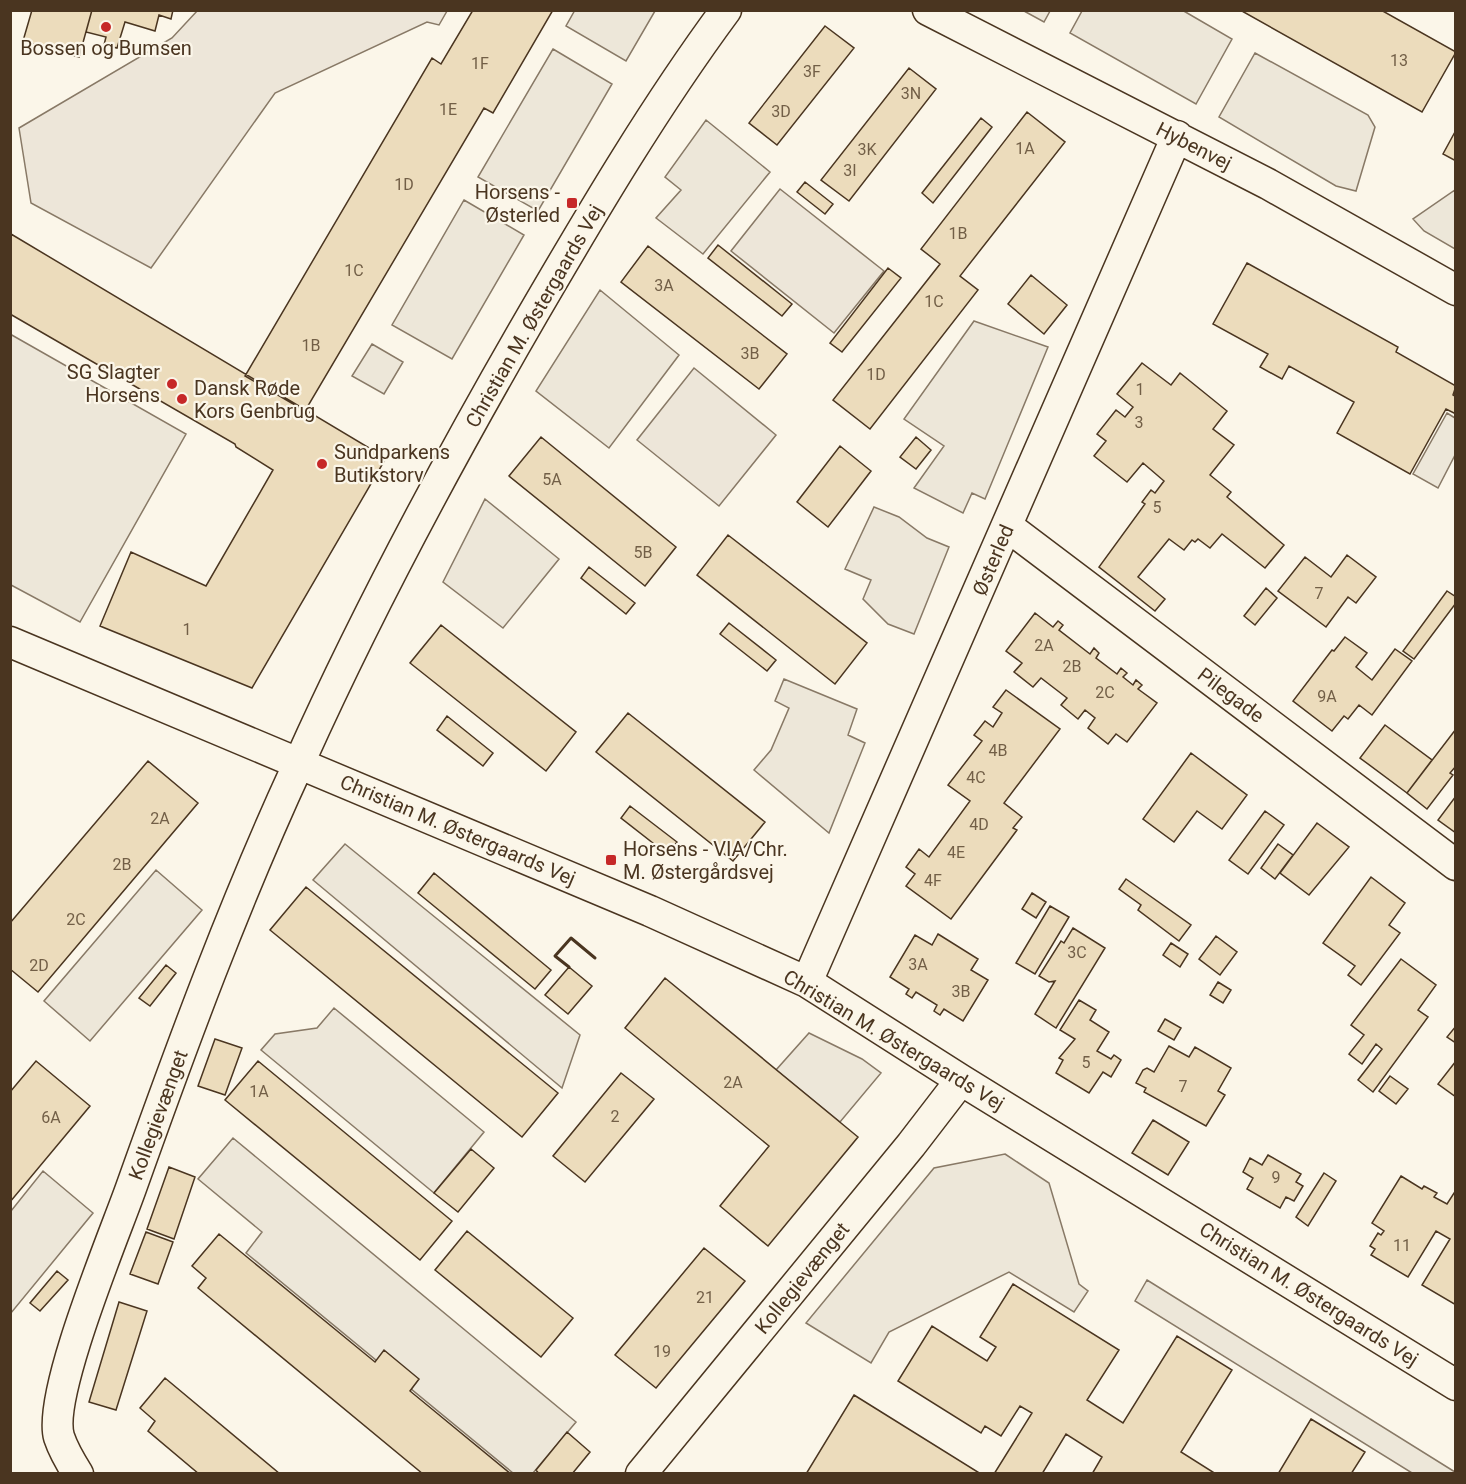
<svg xmlns="http://www.w3.org/2000/svg" width="1466" height="1484" font-family="Roboto,sans-serif">
<rect width="100%" height="100%" fill="#fbf6e9"/>
<path fill="#ede6d9" stroke="#887966" stroke-width="1.5" d="M198,10L447,11L439,25L427,22L275,93L151,268L31,203L19,128L172,38Z
M780,189L884,271L834,333L731,251Z
M694,368L776,435L719,506L637,440Z"/>
<path fill="#ede7d9" stroke="#887966" stroke-width="1.5" d="M575,10H655V11L626,61L566,26Z
M1182,10L1232,39L1196,104L1070,33L1082,11Z
M1024,11H1050L1044,22Z
M553,49L612,84L538,211L478,177Z
M1255,53L1368,115L1375,127L1356,191L1336,186L1219,117Z
M706,120L770,172L703,254L656,218L681,190L665,177Z
M1455,190V249L1424,231L1413,219Z
M464,200L524,235L452,359L392,325Z
M600,290L679,355L609,448L536,391Z
M974,321L1048,347L985,499L972,493L963,513L914,488L944,446L904,419Z
M10,334L186,434L80,622L11,585Z
M372,344L403,362L384,394L352,376Z
M1447,413L1455,418V455L1438,488L1413,474Z
M485,499L559,559L503,628L443,582Z
M874,507L899,517L927,538L949,547L914,634L888,624L863,599L871,580L845,569Z
M784,679L857,709L848,735L865,743L829,833L754,770L771,750L789,708L775,701Z
M345,844L580,1035L562,1088L313,880Z
M156,870L202,910L90,1041L44,1001Z
M334,1008L484,1132L434,1193L261,1050L275,1034L317,1028Z
M809,1033L862,1059L881,1073L840,1122L776,1070Z
M233,1138L576,1422L533,1473H513L246,1253L262,1232L198,1179Z
M1005,1154L1049,1183L1079,1284L1088,1291L1074,1312L1009,1272L889,1332L871,1363L806,1323L934,1168Z
M43,1171L93,1213L11,1313V1211Z
M1147,1280L1455,1472V1473H1412L1135,1301Z"/>
<path fill="#ecdcbc" stroke="#4a3520" stroke-width="1.5" d="M32,10H92L79,57L23,41Z
M92,10H173L171,19L159,15L155,31L125,22L117,48L104,45L106,37L86,32Z
M473,10H553L493,113L484,108L305,411L245,376L432,58L441,64Z
M1240,10H1381L1456,52L1422,112Z
M825,26L854,48L777,145L749,123Z
M909,68L936,89L849,201L821,180Z
M1027,112L1065,142L960,276L978,290L870,429L833,400L940,264L921,249Z
M981,118L992,127L933,203L922,193Z
M1456,130V161L1443,154Z
M805,182L833,204L825,214L797,192Z
M11,234L386,458L252,688L100,626L131,552L206,586L273,470L236,447L235,444L10,314Z
M718,245L792,304L782,316L708,258Z
M648,246L787,354L759,389L621,282Z
M1247,263L1398,347L1396,352L1456,386L1453,395L1456,397V414L1446,409L1410,474L1337,433L1354,402L1289,366L1282,379L1260,367L1268,354L1213,324Z
M888,268L901,278L842,352L830,343Z
M1031,275L1067,305L1044,334L1008,304Z
M1142,363L1171,385L1180,373L1227,411L1213,429L1234,445L1210,475L1231,492L1227,497L1284,545L1265,568L1222,534L1210,548L1198,539L1195,542L1192,540L1184,550L1169,539L1138,577L1165,599L1155,611L1099,567L1145,504L1142,502L1151,490L1155,493L1164,481L1143,463L1127,482L1094,456L1106,441L1097,434L1116,410L1125,417L1133,407L1117,394Z
M541,437L676,547L645,586L509,476Z
M916,437L931,450L916,469L900,457Z
M840,446L871,471L828,527L797,502Z
M728,535L867,643L835,684L697,575Z
M1347,555L1376,577L1356,603L1348,597L1326,627L1278,591L1305,557L1331,577Z
M589,567L635,603L626,614L581,578Z
M1266,588L1277,598L1255,625L1244,616Z
M1447,591L1456,597V603L1414,659L1403,651Z
M1035,613L1053,627L1058,621L1063,625L1059,630L1090,654L1094,648L1099,653L1096,658L1117,674L1121,668L1127,673L1123,677L1133,685L1136,680L1142,685L1138,689L1157,703L1127,742L1116,734L1108,744L1088,728L1095,718L1085,710L1078,719L1061,705L1067,698L1041,678L1033,687L1014,672L1022,663L1006,651Z
M729,623L776,660L767,671L720,634Z
M441,625L576,732L546,771L410,663Z
M1345,637L1367,653L1356,667L1372,680L1395,649L1412,661L1372,715L1359,705L1348,719L1344,716L1332,731L1293,701L1332,650L1334,651Z
M1006,690L1060,729L1004,803L1022,817L1013,828L1017,830L951,919L906,886L915,874L906,867L919,849L929,857L970,801L948,785L982,741L974,735L985,721L993,727L1002,713L993,707Z
M628,713L765,822L733,861L596,752Z
M447,716L493,753L483,766L437,730Z
M1385,725L1432,760L1407,793L1360,758Z
M1456,729V766L1450,773L1453,775L1427,809L1407,793Z
M1191,753L1247,795L1222,829L1197,811L1174,842L1143,819Z
M148,761L198,803L38,992L10,969V923Z
M1456,796V833L1438,820Z
M630,806L677,842L667,854L621,818Z
M1265,811L1284,825L1248,874L1229,860Z
M1317,823L1349,847L1309,895L1280,873Z
M1278,844L1293,855L1275,879L1261,868Z
M434,873L551,970L535,989L418,893Z
M1371,877L1405,903L1389,925L1400,933L1361,985L1348,975L1355,966L1323,943Z
M1126,879L1191,925L1179,941L1138,910L1141,905L1119,889Z
M306,887L558,1093L522,1137L270,930Z
M1032,893L1046,902L1036,918L1022,909Z
M1050,906L1069,917L1035,974L1016,963Z
M1073,928L1105,948L1056,1028L1035,1014L1055,981L1049,982L1039,976L1061,941L1064,943Z
M938,934L978,959L971,970L988,980L963,1021L944,1009L940,1015L934,1011L937,1005L916,992L912,998L906,994L909,989L890,977L915,935L932,945Z
M1216,936L1237,952L1220,975L1199,959Z
M1171,943L1188,954L1180,967L1163,955Z
M1401,959L1436,985L1418,1010L1428,1017L1373,1092L1358,1080L1382,1049L1376,1044L1362,1064L1349,1054L1364,1035L1351,1025Z
M166,965L176,973L150,1006L139,998Z
M569,967L592,986L568,1014L545,995Z
M665,978L858,1137L768,1246L720,1206L769,1146L625,1028Z
M1218,982L1231,990L1223,1003L1210,995Z
M1079,1000L1096,1010L1090,1020L1109,1032L1097,1051L1111,1059L1114,1055L1121,1060L1111,1077L1103,1072L1089,1093L1056,1073L1063,1060L1059,1058L1075,1039L1060,1030Z
M1165,1019L1181,1028L1174,1040L1158,1031Z
M1456,1026V1043L1447,1037Z
M215,1039L242,1048L225,1095L198,1086Z
M1169,1046L1189,1057L1195,1047L1231,1068L1218,1091L1225,1095L1206,1126L1144,1092L1146,1088L1136,1083L1143,1070L1147,1068L1154,1072Z
M36,1061L90,1106L10,1202V1092Z
M258,1061L452,1221L420,1260L225,1100Z
M1456,1061V1097L1438,1084Z
M621,1073L654,1099L585,1182L553,1156Z
M1390,1076L1408,1089L1396,1104L1379,1091Z
M1153,1120L1189,1142L1168,1175L1132,1153Z
M471,1149L494,1168L458,1212L434,1193Z
M1268,1155L1301,1174L1296,1182L1303,1186L1294,1201L1286,1197L1280,1208L1247,1189L1253,1178L1243,1172L1250,1158L1262,1165Z
M169,1167L195,1177L174,1239L147,1229Z
M1324,1173L1336,1181L1308,1226L1296,1217Z
M1401,1176L1422,1189L1424,1186L1437,1193L1434,1197L1447,1204L1456,1190V1305L1422,1285L1450,1239L1436,1231L1408,1277L1371,1255L1375,1249L1370,1246L1378,1233L1381,1235L1384,1231L1372,1223Z
M467,1231L573,1318L541,1357L435,1270Z
M146,1232L173,1242L158,1284L130,1274Z
M219,1234L375,1362L384,1350L419,1379L410,1391L511,1474H423L198,1288L206,1278L192,1266Z
M704,1248L745,1281L656,1388L615,1355Z
M57,1271L68,1280L40,1311L30,1303Z
M1013,1284L1119,1350L1087,1400L1123,1423L1177,1336L1232,1370L1181,1452L1216,1474H1092L1102,1457L1066,1434L1042,1474H994L1032,1413L1020,1406L1001,1436L985,1426L981,1433L898,1381L932,1326L987,1361L996,1347L980,1337Z
M119,1302L147,1311L116,1410L89,1402Z
M165,1378L280,1474H199L148,1431L155,1421L140,1408Z
M854,1395L981,1474H806Z
M1311,1419L1365,1452L1351,1474H1278Z
M567,1432L590,1452L572,1474H539L536,1470Z"/>
<g fill="none" stroke-linecap="round" stroke-linejoin="round">
<g stroke="#4a3520" stroke-width="33">
<path id="minor" d="M928,10L1268,184L1456,290
M1007,526L1456,865
M10,642L650,911L807,982L961,1080L1456,1385
M807,982L1177,136
M78,1474C71,1463 63,1449 59,1437C47,1395 114,1236 131,1188C182,1045 235,901 299,763C368,609 449,459 533,314C593,211 655,106 726,10
M641,1474L911,1145L961,1080"/>
</g>
<use href="#minor" stroke="#fbf6e9" stroke-width="30"/>
<path stroke="#4a3520" stroke-width="3" d="M569,967L555,956L571,938L595,958"/>
</g>
<g fill="#c62828" stroke="#fbf6e9" stroke-width="2">
<circle cx="106" cy="27" r="6"/>
<rect x="566" y="197" width="12" height="12" rx="3"/>
<circle cx="172" cy="384" r="6"/>
<circle cx="182" cy="399" r="6"/>
<circle cx="322" cy="464" r="6"/>
<rect x="605" y="854" width="12" height="12" rx="3"/>
</g>
<g text-anchor="middle" stroke-width="4.5" stroke-linejoin="round" paint-order="stroke">
<g font-size="16" fill="#725f47">
<text x="1399" y="66">13</text>
<text x="480" y="69">1F</text>
<text x="812" y="77">3F</text>
<text x="911" y="99">3N</text>
<text x="448" y="115">1E</text>
<text x="781" y="117">3D</text>
<text x="1025" y="154">1A</text>
<text x="867" y="155">3K</text>
<text x="850" y="176">3I</text>
<text x="404" y="190">1D</text>
<text x="958" y="239">1B</text>
<text x="354" y="276">1C</text>
<text x="664" y="291">3A</text>
<text x="934" y="307">1C</text>
<text x="311" y="351">1B</text>
<text x="750" y="359">3B</text>
<text x="876" y="380">1D</text>
<text x="1140" y="395">1</text>
<text x="1139" y="428">3</text>
<text x="552" y="485">5A</text>
<text x="1157" y="513">5</text>
<text x="643" y="558">5B</text>
<text x="1319" y="599">7</text>
<text x="187" y="635">1</text>
<text x="1044" y="651">2A</text>
<text x="1072" y="672">2B</text>
<text x="1105" y="698">2C</text>
<text x="1327" y="702">9A</text>
<text x="998" y="756">4B</text>
<text x="976" y="783">4C</text>
<text x="160" y="824">2A</text>
<text x="979" y="830">4D</text>
<text x="956" y="858">4E</text>
<text x="122" y="870">2B</text>
<text x="933" y="886">4F</text>
<text x="76" y="925">2C</text>
<text x="1077" y="958">3C</text>
<text x="918" y="970">3A</text>
<text x="39" y="971">2D</text>
<text x="961" y="997">3B</text>
<text x="1086" y="1068">5</text>
<text x="733" y="1088">2A</text>
<text x="1183" y="1092">7</text>
<text x="259" y="1097">1A</text>
<text x="615" y="1122">2</text>
<text x="51" y="1123">6A</text>
<text x="1276" y="1183">9</text>
<text x="1402" y="1251">11</text>
<text x="705" y="1303">21</text>
<text x="662" y="1357">19</text>
</g>
<g font-size="20" fill="#4a3520" stroke="#fbf6e9" text-anchor="start">
<text x="106" y="55" text-anchor="middle">Bossen og Bumsen</text>
<text x="560" y="199" text-anchor="end">Horsens -<tspan x="560" dy="23">Østerled</tspan></text>
<text x="160" y="379" text-anchor="end">SG Slagter<tspan x="160" dy="23">Horsens</tspan></text>
<text x="194" y="395">Dansk Røde<tspan x="194" dy="23">Kors Genbrug</tspan></text>
<text x="334" y="459">Sundparkens<tspan x="334" dy="23">Butikstorv</tspan></text>
<text x="623" y="856">Horsens - VIA/Chr.<tspan x="623" dy="23">M. Østergårdsvej</tspan></text>
</g>
<g font-size="20" fill="#4a3520" stroke="#fbf6e9">
<text transform="translate(1194 146) rotate(27)" y="7">Hybenvej</text>
<text transform="translate(534 316) rotate(-60)" y="7">Christian M. Østergaards Vej</text>
<text transform="translate(993 560) rotate(-67)" y="7">Østerled</text>
<text transform="translate(1231 695) rotate(37)" y="7">Pilegade</text>
<text transform="translate(458 830) rotate(23)" y="7">Christian M. Østergaards Vej</text>
<text transform="translate(894 1040) rotate(31)" y="7">Christian M. Østergaards Vej</text>
<text transform="translate(158 1115) rotate(-70)" y="7">Kollegievænget</text>
<text transform="translate(802 1278) rotate(-51)" y="7">Kollegievænget</text>
<text transform="translate(1309 1294) rotate(32)" y="7">Christian M. Østergaards Vej</text>
</g>
</g>
<rect width="1466" height="1484" fill="none" stroke="#4a3520" stroke-width="24"/>
</svg>
